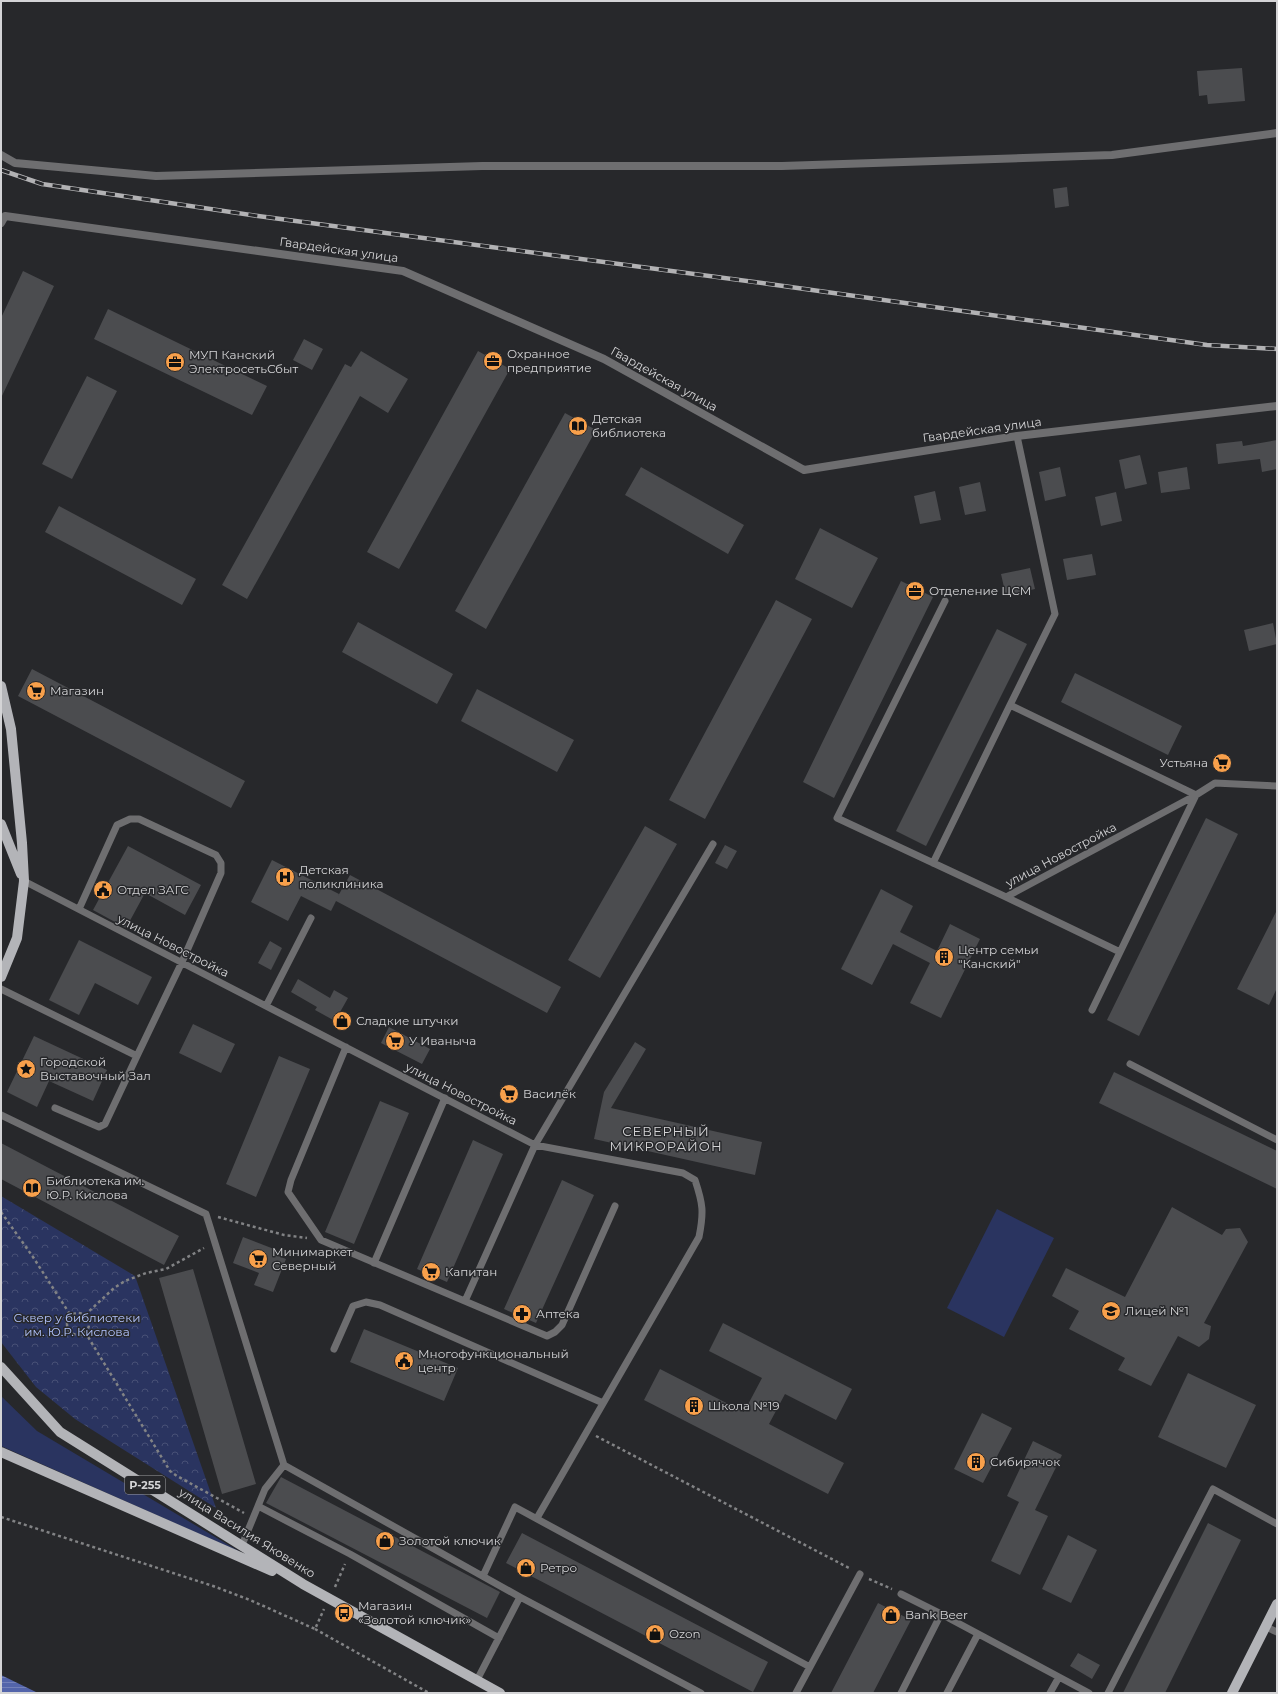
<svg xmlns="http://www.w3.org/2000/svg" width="1278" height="1694" font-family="Montserrat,sans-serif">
<defs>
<pattern id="park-crowns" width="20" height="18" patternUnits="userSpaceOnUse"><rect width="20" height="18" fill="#2a3460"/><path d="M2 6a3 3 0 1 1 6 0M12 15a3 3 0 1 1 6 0" fill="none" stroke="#485076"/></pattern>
<pattern id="water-rules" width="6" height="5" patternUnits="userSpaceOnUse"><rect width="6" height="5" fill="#5364aa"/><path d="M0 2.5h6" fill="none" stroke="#7380b9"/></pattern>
</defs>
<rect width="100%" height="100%" fill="#27282b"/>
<path fill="#2a3460" d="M997,1209L1054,1238L1004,1337L947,1308Z
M1,1396L37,1431L242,1553L1,1446Z"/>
<path fill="url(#park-crowns)" d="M1,1196L135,1276L216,1508L75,1419L36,1387L1,1342Z"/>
<path fill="url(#water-rules)" d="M1,1675L38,1693H1Z"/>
<path fill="#4b4c4f" d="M1242,68L1245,101L1208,104L1207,95L1199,96L1197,71Z
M1067,187L1069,206L1055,208L1053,189Z
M23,271L54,286L1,398V318Z
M108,309L267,386L252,415L94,339Z
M304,339L323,349L312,370L293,360Z
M361,351L408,379L388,413L360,396L247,599L222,585L345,364L351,367Z
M478,351L510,369L399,569L367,552Z
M87,376L117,391L72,479L42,464Z
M565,413L596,430L486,629L455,611Z
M1277,440V469L1262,472L1260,459L1218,464L1216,444L1242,441L1243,446Z
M1140,455L1147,484L1125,489L1119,460Z
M641,467L744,525L728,554L625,495Z
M1060,467L1066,496L1045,501L1039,472Z
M1187,467L1190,489L1161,493L1158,472Z
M980,482L986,511L965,515L959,487Z
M935,491L941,520L920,524L914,496Z
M1116,492L1122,521L1101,526L1095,497Z
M59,506L196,579L182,605L45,532Z
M820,528L878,558L852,608L795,579Z
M1092,554L1096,575L1067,580L1063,559Z
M1030,568L1035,589L1006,596L1001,574Z
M901,581L933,597L834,798L803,782Z
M776,600L812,619L705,819L669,800Z
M358,622L453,674L437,704L342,652Z
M1273,623L1277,644L1249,651L1244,630Z
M997,629L1027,644L926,846L896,831Z
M32,669L245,781L231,808L18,696Z
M1075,673L1182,726L1168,755L1061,702Z
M477,689L574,740L557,772L461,721Z
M1206,818L1238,834L1139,1036L1107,1020Z
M645,826L677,844L600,978L568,960Z
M725,845L737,851L727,869L715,863Z
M128,846L201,885L185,915L145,893L126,928L93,910Z
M272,860L339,894L338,896L350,875L561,987L547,1013L336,901L331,911L301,896L288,921L251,902Z
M881,889L913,906L900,932L937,951L950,924L980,939L941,1018L910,1003L930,963L893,944L872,985L841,969Z
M1277,910V988L1269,1005L1237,989Z
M79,940L152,977L138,1005L95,983L79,1015L49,1000Z
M270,941L282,948L271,970L258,963Z
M298,979L330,998L334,990L348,998L335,1021L315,1010L317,1007L291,992Z
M193,1024L235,1044L221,1073L179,1053Z
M389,1027L430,1049L422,1064L381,1043Z
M34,1036L107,1070L93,1101L49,1081L37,1107L7,1092Z
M635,1042L646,1049L611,1108L762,1142L755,1175L594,1139L604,1092Z
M279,1056L310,1069L256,1197L226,1184Z
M1114,1072L1277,1151V1189L1099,1103Z
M380,1101L409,1113L354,1244L325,1232Z
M473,1140L503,1154L447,1282L417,1269Z
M1,1143L179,1236L164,1265L1,1179Z
M562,1180L594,1195L536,1323L504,1309Z
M1172,1207L1222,1235L1226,1229L1240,1228L1248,1242L1204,1323L1211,1326L1209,1339L1199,1347L1178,1336L1151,1386L1118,1370L1125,1358L1069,1329L1079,1311L1052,1296L1066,1268L1125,1297Z
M243,1237L274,1249L273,1254L286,1259L273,1292L254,1285L259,1273L233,1263Z
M193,1269L256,1484L222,1494L159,1278Z
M723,1323L852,1389L836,1420L785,1394L769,1424L844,1463L828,1494L644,1400L660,1369L744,1412L762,1378L709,1351Z
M364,1329L458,1368L444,1401L350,1362Z
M1188,1373L1256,1405L1226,1468L1158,1437Z
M982,1413L1012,1428L983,1483L954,1469Z
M1033,1441L1062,1455L1035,1510L1048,1516L1020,1575L991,1561L1019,1502L1007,1496Z
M281,1477L500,1592L487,1618L266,1503Z
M1208,1523L1241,1540L1165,1693H1123Z
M522,1533L768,1662L753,1692L506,1563Z
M1068,1535L1097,1550L1071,1603L1042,1589Z
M878,1603L911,1620L873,1693H831Z
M1078,1653L1100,1665L1092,1679L1070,1666Z"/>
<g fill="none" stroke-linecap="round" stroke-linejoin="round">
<path stroke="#828385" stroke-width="2.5" stroke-dasharray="3 3" stroke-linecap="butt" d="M1,1212L33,1257L71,1316
M218,1217L284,1235L307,1238
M67 1324a11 11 0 1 1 22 0a11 11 0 1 1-22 0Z
M85,1315L114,1288L125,1281L146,1273L166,1269L204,1248
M85,1332L170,1471L177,1476L244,1513
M596,1436L851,1569
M1,1517L213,1586L250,1600L315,1629L324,1609
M869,1579L892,1589
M335,1587L345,1564
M315,1629L429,1693"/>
<path stroke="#6e6e70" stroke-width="7" d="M1017,436L1055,614L1010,705L1196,795L1092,1010
M945,601L837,818L1006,897L1196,795L1215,783L1277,786
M933,863L1010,705
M24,881L535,1145L713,844
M1006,897L1120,952
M1,989L137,1056L182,962L221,873V863L216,855L139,819H130L117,825L79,909
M266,1006L311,918
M346,1047L291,1180L288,1192L321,1240L547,1336L555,1332L562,1325L615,1206
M1130,1064L1277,1140
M55,1108L99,1127L105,1124L137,1056
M1,1115L206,1214L284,1465L520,1597L477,1680
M374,1263L445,1098
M465,1301L535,1145L683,1173L695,1180C703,1204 704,1212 699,1237L537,1518
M334,1349L353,1306L366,1302L380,1305L603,1403
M258,1506L350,1554L499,1638
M242,1545L265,1489L284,1465
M483,1576L515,1507L810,1667
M901,1594L941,1614L901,1693
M520,1597L701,1693
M941,1614L1059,1677
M1266,1627L1277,1632
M796,1693L860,1574
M947,1693L978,1634
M1050,1693L1059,1677L1089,1693
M1108,1693L1213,1489L1277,1524"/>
<path stroke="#6e6e70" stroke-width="8" d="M1,155L15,163L156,176L482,166H782L1112,155L1277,133
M1,223L5,216L403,271L604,359L804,470L1017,436L1277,406"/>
<path stroke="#b3b4b8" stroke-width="10" d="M1,686L11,729L22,843L24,881L17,938L1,977
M1,824L21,874
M1,1367L60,1432L303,1584L500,1693
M1,1452L272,1571
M1232,1693L1277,1604"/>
<g stroke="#b2b2b4" stroke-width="4.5">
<path id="rail" d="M1,170L42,184L258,216L769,284L1207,345L1277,349"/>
</g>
<use href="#rail" stroke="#27282b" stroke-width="3" stroke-dasharray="9" stroke-linecap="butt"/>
</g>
<defs>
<g id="office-disc" transform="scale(1)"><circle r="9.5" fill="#f8a04b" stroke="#27282b"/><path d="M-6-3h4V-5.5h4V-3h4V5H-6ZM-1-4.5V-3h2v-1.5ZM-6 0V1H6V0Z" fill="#111"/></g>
<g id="library-disc" transform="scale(1)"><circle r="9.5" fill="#f8a04b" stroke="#27282b"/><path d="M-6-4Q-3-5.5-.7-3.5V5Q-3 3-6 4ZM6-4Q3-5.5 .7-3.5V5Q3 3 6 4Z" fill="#111"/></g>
<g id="supermarket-disc" transform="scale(1)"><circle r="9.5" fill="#f8a04b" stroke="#27282b"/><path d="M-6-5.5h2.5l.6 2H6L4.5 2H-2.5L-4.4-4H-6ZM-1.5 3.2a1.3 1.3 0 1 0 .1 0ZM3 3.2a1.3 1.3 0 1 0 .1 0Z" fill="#111"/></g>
<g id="hospital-disc" transform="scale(1)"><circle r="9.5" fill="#f8a04b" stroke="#27282b"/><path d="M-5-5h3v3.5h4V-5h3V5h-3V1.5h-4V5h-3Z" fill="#111"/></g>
<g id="civic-disc" transform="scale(1)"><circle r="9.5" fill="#f8a04b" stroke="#27282b"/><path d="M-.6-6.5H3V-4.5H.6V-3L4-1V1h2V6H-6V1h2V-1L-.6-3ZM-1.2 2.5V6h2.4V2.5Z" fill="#111"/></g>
<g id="building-disc" transform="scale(1)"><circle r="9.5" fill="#f8a04b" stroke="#27282b"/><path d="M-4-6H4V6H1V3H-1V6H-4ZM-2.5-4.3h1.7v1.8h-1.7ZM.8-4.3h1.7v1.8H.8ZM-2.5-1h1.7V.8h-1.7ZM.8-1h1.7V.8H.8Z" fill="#111"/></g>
<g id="shop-disc" transform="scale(1)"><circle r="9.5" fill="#f8a04b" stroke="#27282b"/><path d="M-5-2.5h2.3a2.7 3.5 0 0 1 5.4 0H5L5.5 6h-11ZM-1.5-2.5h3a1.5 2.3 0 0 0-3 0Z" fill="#111"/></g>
<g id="sight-disc" transform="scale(1)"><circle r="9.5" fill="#f8a04b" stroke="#27282b"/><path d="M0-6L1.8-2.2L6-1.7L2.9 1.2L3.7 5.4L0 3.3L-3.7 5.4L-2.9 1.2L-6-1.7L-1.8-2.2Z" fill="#111"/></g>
<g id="school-disc" transform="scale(1)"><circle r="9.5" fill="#f8a04b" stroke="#27282b"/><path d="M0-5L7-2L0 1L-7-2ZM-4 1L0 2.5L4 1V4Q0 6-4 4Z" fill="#111"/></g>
<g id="pharmacy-disc" transform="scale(1)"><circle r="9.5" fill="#f8a04b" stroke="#27282b"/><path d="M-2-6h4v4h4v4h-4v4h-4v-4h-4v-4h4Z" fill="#111"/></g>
<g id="bus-disc" transform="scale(1)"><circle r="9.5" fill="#f8a04b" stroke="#27282b"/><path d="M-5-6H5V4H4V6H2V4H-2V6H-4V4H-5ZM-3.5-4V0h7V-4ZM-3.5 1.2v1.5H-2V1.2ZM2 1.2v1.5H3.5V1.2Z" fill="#111"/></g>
</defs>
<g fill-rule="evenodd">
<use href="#office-disc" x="493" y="361"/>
<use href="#office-disc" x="175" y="362"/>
<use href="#library-disc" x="578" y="426"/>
<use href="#office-disc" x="915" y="591"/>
<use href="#supermarket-disc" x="36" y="691"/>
<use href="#supermarket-disc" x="1222" y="763"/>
<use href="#hospital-disc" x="285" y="877"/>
<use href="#civic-disc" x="103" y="890"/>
<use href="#building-disc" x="944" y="957"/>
<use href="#shop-disc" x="342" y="1021"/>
<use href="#supermarket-disc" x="395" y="1041"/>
<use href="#sight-disc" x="26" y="1069"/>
<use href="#supermarket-disc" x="509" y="1094"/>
<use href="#library-disc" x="32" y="1188"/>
<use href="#supermarket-disc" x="258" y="1259"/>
<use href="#supermarket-disc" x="431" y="1272"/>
<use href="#school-disc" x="1111" y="1311"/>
<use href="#pharmacy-disc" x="522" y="1314"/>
<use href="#civic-disc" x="404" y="1361"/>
<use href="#building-disc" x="694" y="1406"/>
<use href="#building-disc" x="976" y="1462"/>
<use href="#shop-disc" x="385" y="1541"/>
<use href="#shop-disc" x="526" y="1568"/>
<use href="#bus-disc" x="344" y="1613"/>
<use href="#shop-disc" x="891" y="1615"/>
<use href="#shop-disc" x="655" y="1634"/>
</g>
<g text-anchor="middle" stroke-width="3" stroke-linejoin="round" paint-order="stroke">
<rect fill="#27282b" stroke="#a0a0a3" stroke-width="1" x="125" y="1476" width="40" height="18" rx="3"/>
<g font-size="11" font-weight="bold" fill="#d4d4d6">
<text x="145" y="1489">Р-255</text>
</g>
<g font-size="12" fill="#d4d4d6" stroke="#27282b">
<text transform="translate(339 250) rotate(8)" y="4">Гвардейская улица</text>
<text transform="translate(664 379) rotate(29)" y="4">Гвардейская улица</text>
<text transform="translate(982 430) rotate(-8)" y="4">Гвардейская улица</text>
<text transform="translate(1061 855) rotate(-28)" y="4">улица Новостройка</text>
<text transform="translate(173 946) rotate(27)" y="4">улица Новостройка</text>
<text transform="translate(461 1094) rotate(27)" y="4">улица Новостройка</text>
<text transform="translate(247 1533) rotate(32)" y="4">улица Василия Яковенко</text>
</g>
<g font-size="12" fill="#d4d4d6" stroke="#27282b" text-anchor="start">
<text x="507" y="358">Охранное<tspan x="507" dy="14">предприятие</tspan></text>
<text x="189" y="359">МУП Канский<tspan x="189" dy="14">ЭлектросетьСбыт</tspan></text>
<text x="592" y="423">Детская<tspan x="592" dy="14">библиотека</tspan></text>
<text x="929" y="595">Отделение ЦСМ</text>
<text x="50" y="695">Магазин</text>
<text x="1208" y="767" text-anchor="end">Устьяна</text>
<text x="299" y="874">Детская<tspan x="299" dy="14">поликлиника</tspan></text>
<text x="117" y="894">Отдел ЗАГС</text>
<text x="958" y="954">Центр семьи<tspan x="958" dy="14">"Канский"</tspan></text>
<text x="356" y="1025">Сладкие штучки</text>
<text x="409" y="1045">У Иваныча</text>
<text x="40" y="1066">Городской<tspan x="40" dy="14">Выставочный Зал</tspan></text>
<text x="523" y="1098">Василёк</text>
<text x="46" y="1185">Библиотека им.<tspan x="46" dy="14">Ю.Р. Кислова</tspan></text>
<text x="272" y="1256">Минимаркет<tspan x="272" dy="14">Северный</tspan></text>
<text x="445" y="1276">Капитан</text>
<text x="1125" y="1315">Лицей №1</text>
<text x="536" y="1318">Аптека</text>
<text x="418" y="1358">Многофункциональный<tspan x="418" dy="14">центр</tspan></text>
<text x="708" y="1410">Школа №19</text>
<text x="990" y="1466">Сибирячок</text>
<text x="399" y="1545">Золотой ключик</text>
<text x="540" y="1572">Ретро</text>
<text x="358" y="1610">Магазин<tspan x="358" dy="14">«Золотой ключик»</tspan></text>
<text x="905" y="1619">Bank Beer</text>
<text x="669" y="1638">Ozon</text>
</g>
<g font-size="12" fill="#b2c3fe" stroke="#27282b">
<text x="77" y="1322">Сквер у библиотеки<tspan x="77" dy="14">им. Ю.Р. Кислова</tspan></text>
</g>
<g font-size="13" letter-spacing="1" fill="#d4d4d6" stroke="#27282b">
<text x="666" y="1136">СЕВЕРНЫЙ<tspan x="666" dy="15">МИКРОРАЙОН</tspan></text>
</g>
</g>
<rect width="1278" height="1694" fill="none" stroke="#d4d4d6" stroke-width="4"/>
</svg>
